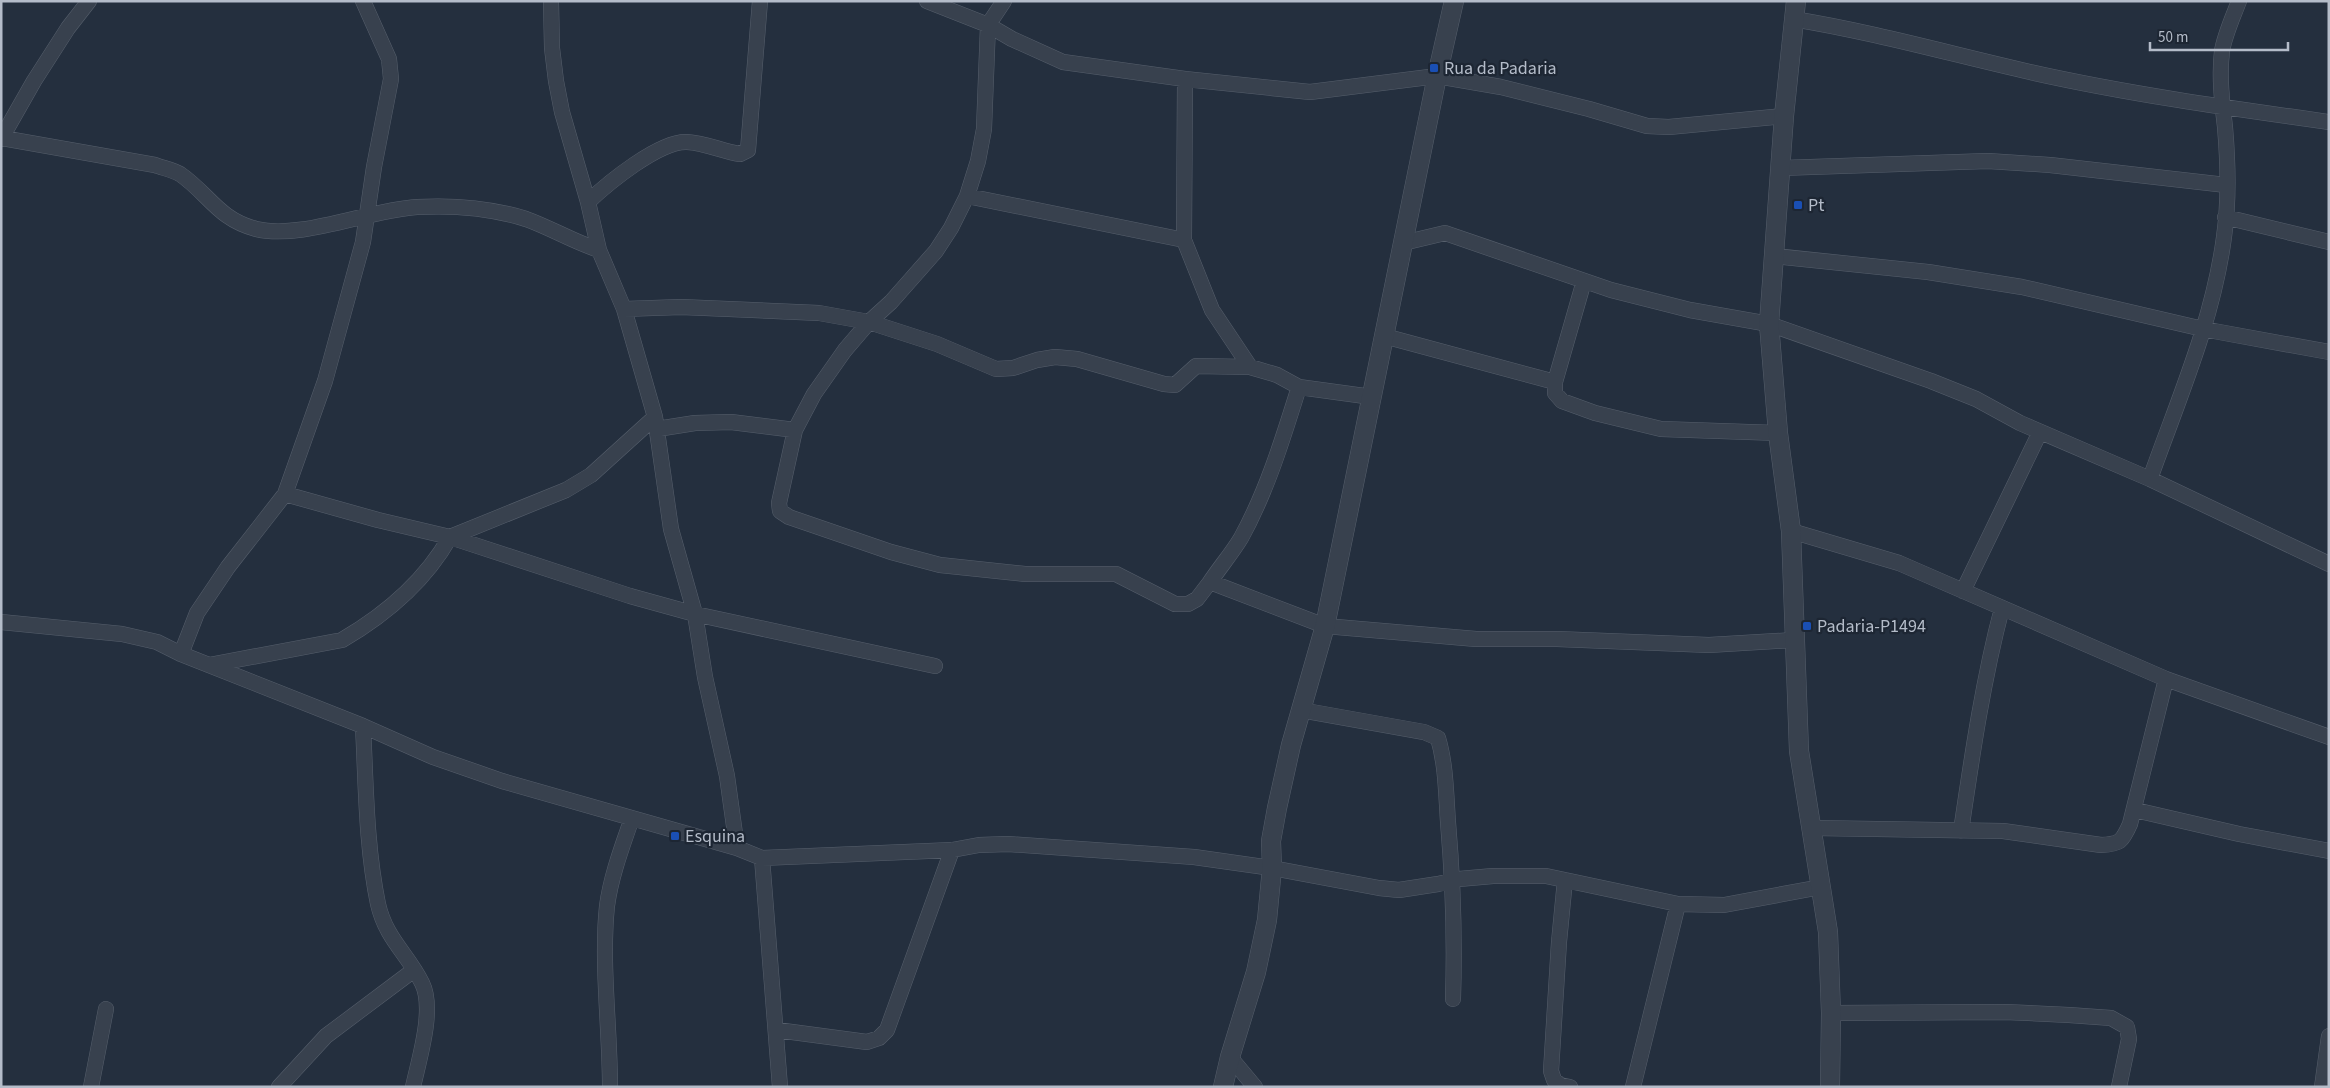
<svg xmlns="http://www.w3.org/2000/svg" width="2330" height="1088" font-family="'Source Sans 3',sans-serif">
<rect width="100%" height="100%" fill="#242f3e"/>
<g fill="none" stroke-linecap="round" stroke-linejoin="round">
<g stroke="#565f6c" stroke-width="16">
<path id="minor" d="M551,1L552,48L556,81L562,112L588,202L599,250L624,309L655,417L671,529L695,614L705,677L727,776L737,848
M927,1L988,25L1012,39L1063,62L1185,79L1310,92L1437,76L1501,87L1589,109L1647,126L1669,127L1784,116
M1004,1L988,25L984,129L978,161L967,196L951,228L936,251L891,302L869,322L845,350L814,394L795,430L779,503L780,511L789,517L891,552L940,565L1025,574H1116L1175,604H1188L1197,599L1210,582L1325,626L1476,639H1557L1709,645L1794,640
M1793,19C1873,32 1951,54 2030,72C2128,94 2229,108 2329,122
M1185,79L1184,240L1212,310L1250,367
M2,138L155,165C163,168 173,170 180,174C209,194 218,219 256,229C301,240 368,210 417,207C453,205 491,208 526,219C551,228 574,242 599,250
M1,139L34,81L68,28L89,1
M1781,168L1988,161L2050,165L2226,185
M967,196L1184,240
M588,202C608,183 659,141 687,142C705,143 722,151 740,154L748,150L760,1
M2225,217L2329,242
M1403,243L1445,233L1611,290L1690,310L1769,324L1931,381L1976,399L2020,423L2150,479L2329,564
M1774,256L1928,272L2022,287L2203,329L2329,352
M1584,281L1555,382V393L1562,401L1595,413L1661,429L1778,433
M624,309L681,307L819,313L869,322L937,344L996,369L1013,368L1037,360L1055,357L1077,359L1164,384L1175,385L1196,366L1250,367L1277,375L1299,387L1372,397
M1384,336L1555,382
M657,429L695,423L731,422L795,430
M2150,479C2178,400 2213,321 2224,237C2229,202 2228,162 2225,127C2222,102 2219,76 2222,51C2225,34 2233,17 2239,1
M285,494L378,520L450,537L630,596L695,614L935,666
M1791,531L1899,563L2166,679L2329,737
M1210,582C1220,567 1232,553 1241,538C1267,491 1283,438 1299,387
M1963,591L2040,432
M1,622L122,634L157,642L181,654L363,726L433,757L502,781L737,848L762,858L952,850L979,845L1008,844L1194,857L1272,868L1379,888L1399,890L1438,884L1459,879L1493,876H1546L1678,904L1724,905L1821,887
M181,654L197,613L228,567L285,494L325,381L363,242L374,167L391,79L389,59L363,1
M209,665L342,640C385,615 425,581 450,537L566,490L591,475L655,417
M1301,710L1424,732L1438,738C1446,765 1446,794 1448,822C1453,881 1455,939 1453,999
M363,726C366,785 366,846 378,904C386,939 407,953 422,983C435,1009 419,1059 413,1087
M2135,810L2239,834L2329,851
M1813,828L2003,831L2101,845C2120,844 2122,842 2130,824L2166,679
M1961,831C1972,756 1983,680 2002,608
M762,858L780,1087
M1565,880L1559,942L1551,1071L1554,1080L1560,1085L1570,1087
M1831,1013L2005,1012L2069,1015L2111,1018L2127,1027L2129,1039L2119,1087
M777,1030L867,1042L879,1038L887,1030L952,850
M1230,1057L1255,1087
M91,1087L106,1009
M279,1087L326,1036L414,970
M610,1087C610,1029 601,963 607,906C611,876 622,847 632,818
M1633,1087L1678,904
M2322,1087L2329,1036"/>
</g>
<g stroke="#565f6c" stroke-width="20">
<path id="tertiary" d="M1796,1L1784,116L1769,324L1778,433L1791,531L1799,751L1828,932L1831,1013L1830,1087
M1223,1087L1230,1057L1256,972L1267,920L1272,868L1271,841L1277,808L1291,745L1325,626L1437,76L1454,1"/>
</g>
<use href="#minor" stroke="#38414e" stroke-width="15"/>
<use href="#tertiary" stroke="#38414e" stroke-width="19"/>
</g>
<g fill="#1a4fb4" stroke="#1d2633" stroke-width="2">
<rect x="1429" y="63" width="10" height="10" rx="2.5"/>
<rect x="1793" y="200" width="10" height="10" rx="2.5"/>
<rect x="1802" y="621" width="10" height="10" rx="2.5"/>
<rect x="670" y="831" width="10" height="10" rx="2.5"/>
</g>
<g text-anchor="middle" stroke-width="4.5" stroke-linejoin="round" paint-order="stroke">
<g font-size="18" fill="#b4bcc9" stroke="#1d2633" text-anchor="start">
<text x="1444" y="74">Rua da Padaria</text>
<text x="1808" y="211">Pt</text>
<text x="1817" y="632">Padaria-P1494</text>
<text x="685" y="842">Esquina</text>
</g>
</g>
<rect width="2330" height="1088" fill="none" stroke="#b4bcc9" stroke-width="5"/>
<path d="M2150 42v8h138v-8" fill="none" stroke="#b4bcc9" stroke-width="2.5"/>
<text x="2158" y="42" font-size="15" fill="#b4bcc9" stroke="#1d2633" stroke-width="4" paint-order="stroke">50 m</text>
</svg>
